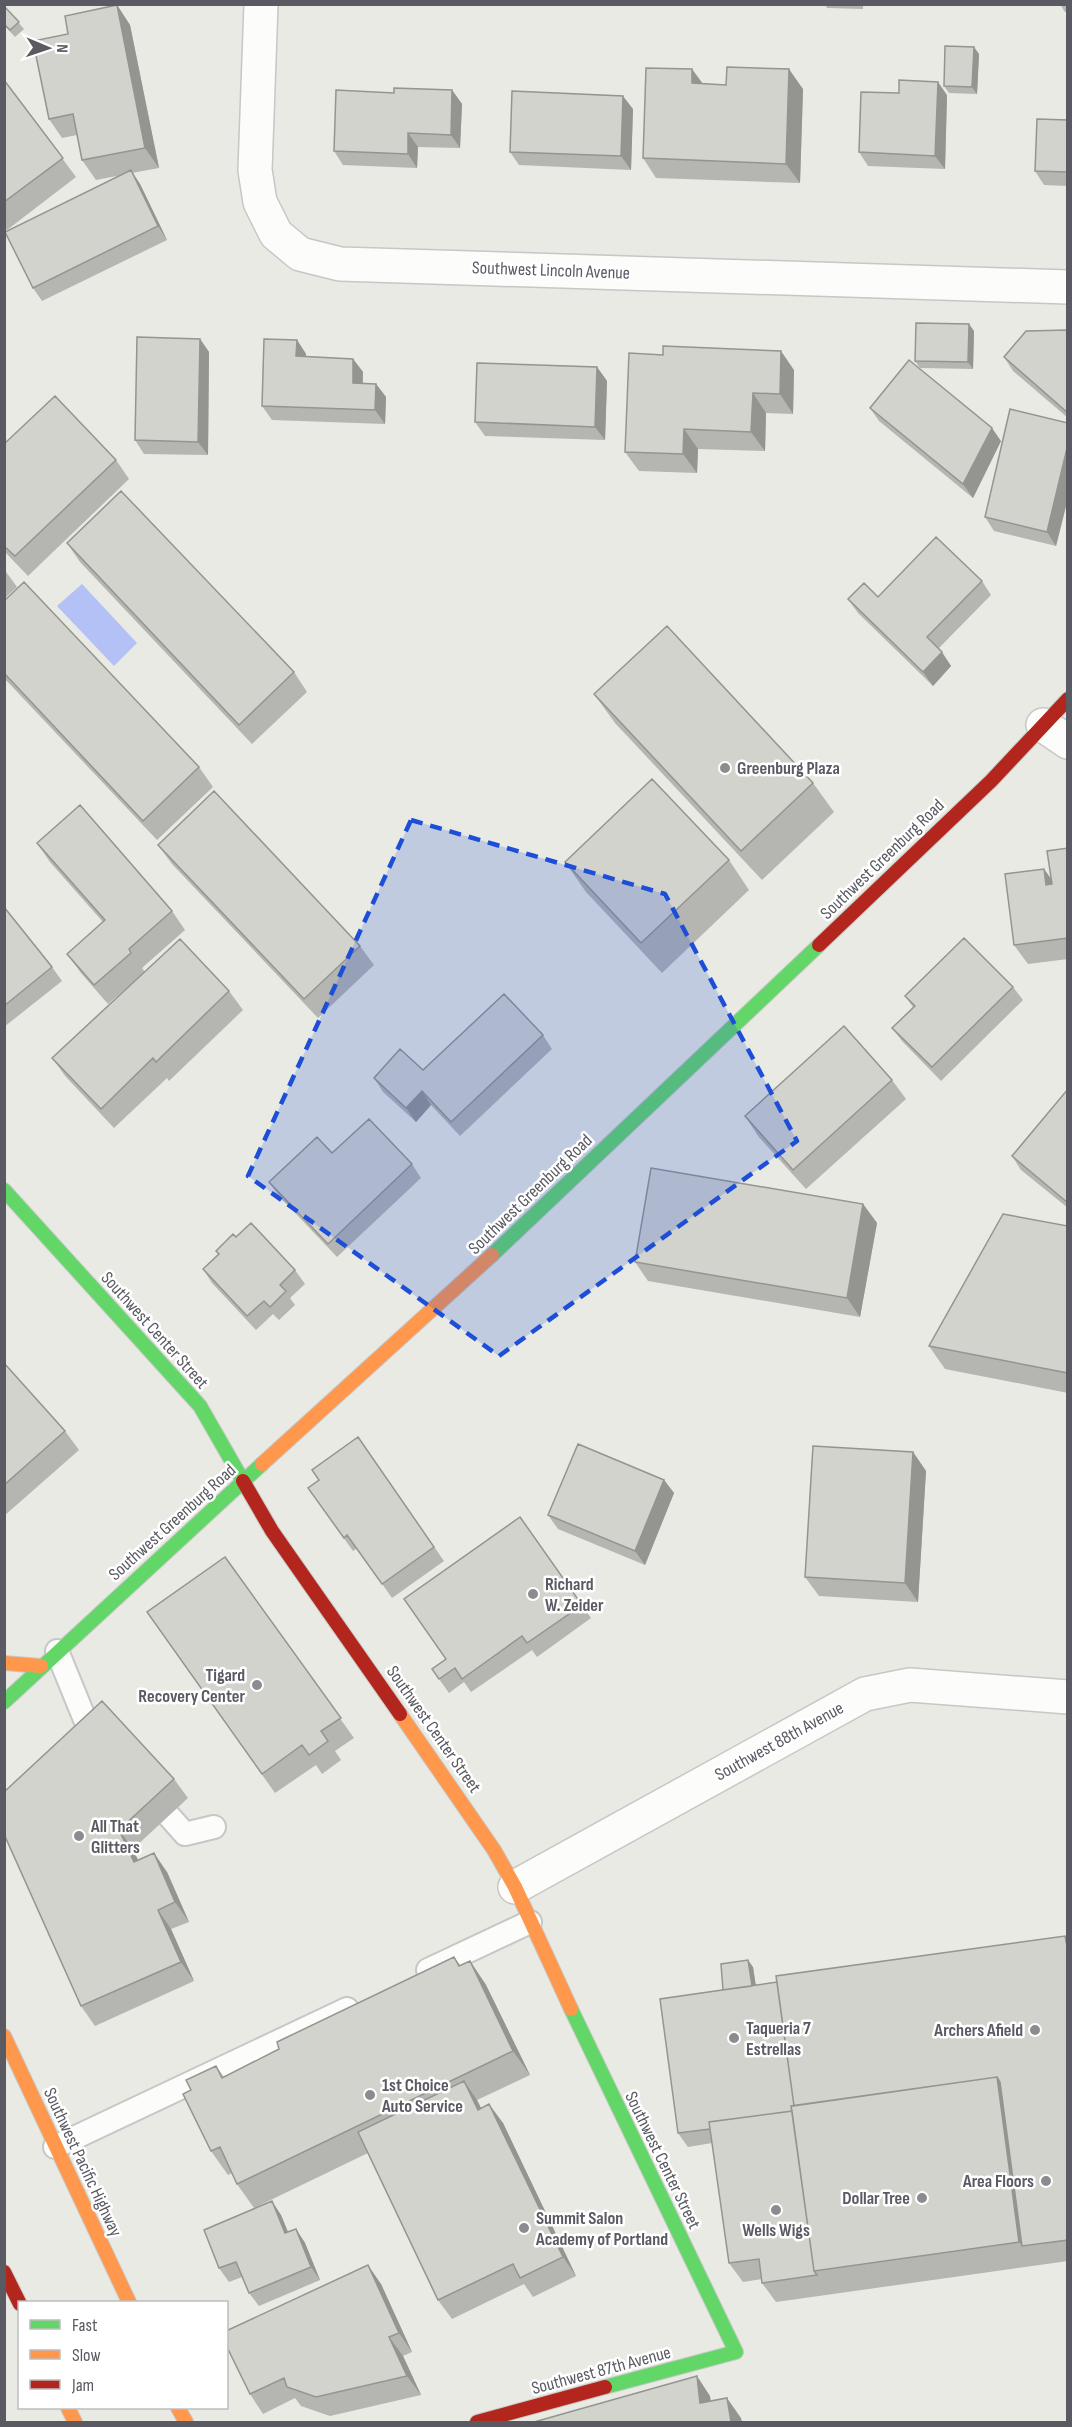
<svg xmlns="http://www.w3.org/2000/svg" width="1072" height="2427" font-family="'Sofia Sans Condensed',sans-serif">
<rect width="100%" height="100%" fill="#e9eae3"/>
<path fill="#b4c1f7" d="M82,584L137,643L114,666L57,606Z"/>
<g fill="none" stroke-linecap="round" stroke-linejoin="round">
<g stroke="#c6c7c6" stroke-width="26">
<path id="lane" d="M57,1651L86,1722L98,1736
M169,1816L185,1834L214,1827
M428,1970L530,1922
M55,2147L347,2009"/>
</g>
<g stroke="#c6c7c6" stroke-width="36">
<path id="street" d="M261,4L255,170L260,202L276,234L300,254L340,264L1068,287
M1043,725L1068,742
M515,1887L865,1694L910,1685L1068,1697"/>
</g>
<g stroke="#c8c9c9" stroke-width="16">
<path id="fast" d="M4,1190L200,1406L243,1481
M492,1255L819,945
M4,1702L262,1464
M571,2009L736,2352L605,2387"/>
</g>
<g stroke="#c8c9c9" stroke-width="16">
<path id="slow" d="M262,1464L492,1255
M4,1663L41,1666
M400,1714L494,1850L515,1887L571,2009
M4,2036L129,2302
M68,2408L75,2422
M178,2408L186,2422"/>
</g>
<g stroke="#c8c9c9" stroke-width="16">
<path id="jam" d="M819,945L991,781L1068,699
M243,1481L272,1531L400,1714
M4,2272L20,2304
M477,2422L605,2387"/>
</g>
<use href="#lane" stroke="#fcfcfb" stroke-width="22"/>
<use href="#street" stroke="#fcfcfb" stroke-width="33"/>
<use href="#fast" stroke="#63d668" stroke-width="14"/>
<use href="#slow" stroke="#ff974d" stroke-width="14"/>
<use href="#jam" stroke="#b3261e" stroke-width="14"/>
</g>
<path fill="#b5b5b1" d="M825,4H863V9L827,8Z
M1060,4H1068V12H1065Z
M117,5L130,25L159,168L132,173L140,184L167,240L42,301L33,288L122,175L96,180L82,160L77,135L62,138L49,119L68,34Z
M4,6L24,29L15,37L4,25Z
M979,54L977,94L949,93L944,86Z
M4,80L76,177L7,230L4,227Z
M803,89L800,183L656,178L643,158Z
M452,90L462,104L460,148L418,147L417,168L343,165L334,151L394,93Z
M947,95L945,169L868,166L859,152Z
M633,109L631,170L519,165L510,152Z
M1068,120V186L1044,185L1035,171Z
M1068,330V418L1013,371L1004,357Z
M974,331L973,369L920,368L915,361Z
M200,339L209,352L208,455L144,454L135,440Z
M297,340L306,354V357L353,359L363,372V383L376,384L386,397L385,424L272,420L262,406Z
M597,367L607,381L605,440L485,436L475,422Z
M794,370L793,414L766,413L765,451L698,449L697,473L639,471L625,452Z
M870,408L1001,441L973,498L879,421Z
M1068,423V498L1056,546L994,531L985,517Z
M4,444L116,460L129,479L28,576L4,551Z
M67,543L294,672L307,692L252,744L80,562Z
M4,569L17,587L4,599Z
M982,581L991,595L938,649L951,666L933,686L858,613L848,599L878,597Z
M4,601L199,767L213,787L157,840L4,678Z
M594,694L813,783L834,812L762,880L615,723Z
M37,843L172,911L185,930L142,968L145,972L108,1004L81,973L67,954L103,922L50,862Z
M158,845L360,946L374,965L318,1018L172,864Z
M1068,848V959L1028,964L1014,945L1051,879Z
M729,860L749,890L662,973L586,892L565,862Z
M4,907L52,967L62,981L4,1027Z
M1013,987L1023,1000L941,1081L902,1041L892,1028L913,1007L905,996Z
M229,991L243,1010L169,1081L167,1078L114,1128L66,1077L52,1058Z
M543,1035L552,1049L460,1136L431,1105L416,1122L383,1092L374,1078L423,1070Z
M892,1080L906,1099L806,1189L758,1136L745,1116Z
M1068,1089V1208L1021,1170L1012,1156Z
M332,1153L412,1164L421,1178L337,1257L279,1196L269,1182Z
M863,1204L877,1223L860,1317L648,1281L635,1262Z
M1068,1226V1393L945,1369L929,1346Z
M236,1237L295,1270L305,1284L290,1298L295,1305L279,1320L273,1314L256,1330L212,1283L203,1269Z
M4,1363L65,1431L79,1450L4,1516Z
M358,1437L444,1561L392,1598L357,1548L353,1551L308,1488L319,1480Z
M913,1452L926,1471L918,1602L819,1596L805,1577Z
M664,1480L674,1493L645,1565L558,1529L548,1515Z
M520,1517L591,1618L537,1657L532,1650L471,1692L464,1682L449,1693L432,1669L446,1659Z
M225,1557L354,1738L335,1751L341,1760L322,1774L316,1765L275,1793L147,1612Z
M174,1779L188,1798L133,1849L138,1860L167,1872L189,1922L171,1929L194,1981L95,2026L81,2006L4,1834Z
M1065,1936L1068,1939V2261L776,2302L762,2283V2279L743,2282L729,2263L712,2143L688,2147L678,2133L753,1967L756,1985Z
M454,1957L461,1966L470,1961L486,1985L530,2075L477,2100L481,2108L503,2123L576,2276L533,2297L524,2284L452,2319L438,2300L368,2153L254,2208L237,2184L232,2173L228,2175L211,2151L216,2066L224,2077L279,2049Z
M281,2215L288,2232L296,2229L305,2243L320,2280L259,2306L249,2293L242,2277L229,2282L219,2268Z
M381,2284L412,2352L403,2356L421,2395L330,2416L301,2406L295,2398L263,2414L250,2394Z"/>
<path fill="#949490" d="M117,5L130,25L159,168L145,148Z
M974,47L979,54L977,94L972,87Z
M692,69L706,88L692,83Z
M789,69L803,89L800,183L786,164Z
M938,82L947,95L945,169L935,156Z
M452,90L462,104L460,148L451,135Z
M623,96L633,109L631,170L621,156Z
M408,133L418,147L417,168L408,154Z
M131,170L140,184L167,240L158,226Z
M969,324L974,331L973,369L968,362Z
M200,339L209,352L208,455L198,442Z
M297,340L306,354L305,370L296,356Z
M781,351L794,370L793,414L780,394Z
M353,359L363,372L362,396L353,383Z
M597,367L607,381L605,440L595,427Z
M376,384L386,397L385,424L375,410Z
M753,393L766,413L765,451L751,432Z
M992,428L1001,441L973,498L963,484Z
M684,429L698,449L697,473L683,454Z
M1068,444V498L1056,546L1047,532Z
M942,652L951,666L933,686L923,672Z
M1044,869L1058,888L1046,885Z
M422,1091L431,1105L416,1122L406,1108Z
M863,1204L877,1223L860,1317L847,1298Z
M913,1452L926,1471L918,1602L905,1583Z
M664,1480L674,1493L645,1565L635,1551Z
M119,1830L133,1849L147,1881L134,1862Z
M154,1853L167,1872L189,1922L175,1902Z
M158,1910L171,1929L194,1981L181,1962Z
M748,1960L753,1967L757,1996L752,1989Z
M470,1961L486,1985L530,2075L513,2051Z
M997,2077L1013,2101L1022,2246L1019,2242Z
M464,2081L477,2100L491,2129L478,2110Z
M489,2104L503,2123L576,2276L563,2257Z
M272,2201L281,2215L294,2247L285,2233Z
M296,2229L305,2243L320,2280L311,2267Z
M368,2265L381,2284L412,2352L399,2333Z
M389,2337L403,2356L421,2395L407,2376Z
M697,2376L710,2396L714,2422L700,2403Z
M727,2398L741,2418L742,2422H731Z"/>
<path fill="#d3d3ce" stroke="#949490" stroke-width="1.5" d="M117,5L145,148L82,160L73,114L49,119L33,41L68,34L65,16Z
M4,6L19,22L10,30L4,24Z
M945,46L974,47L972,87L944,86Z
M727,67L789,69L786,164L643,158L646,68L692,69V83L726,85Z
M4,80L63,158L4,202Z
M899,80L938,82L935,156L859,152L861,92L899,93Z
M394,88L452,90L451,135L408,133V154L334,151L336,90L394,93Z
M512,91L623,96L621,156L510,152Z
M1037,119L1068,120V172L1035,171Z
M131,170L158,226L33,288L5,232Z
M916,323L969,324L968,362L915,361Z
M1068,330V413L1004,357L1026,331Z
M137,337L200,339L198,442L135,440Z
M264,339L297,340L296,356L353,359V383L376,384L375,410L262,406Z
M663,346L781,351L780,394L753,393L751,432L684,429L683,454L625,452L629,353L663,355Z
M909,360L992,428L963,484L870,408Z
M477,363L597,367L595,427L475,422Z
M55,396L116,460L15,556L4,546V444Z
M1010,409L1068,423V444L1047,532L985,517Z
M121,491L294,672L239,725L67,543Z
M936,537L982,581L927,637L942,652L923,672L848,599L864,583L878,597Z
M24,582L199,767L143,821L4,673V601Z
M667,626L813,783L741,851L594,694Z
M652,779L729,860L641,943L565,862Z
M214,791L360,946L304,999L158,845Z
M80,805L172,911L129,949L131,953L94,985L67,954L105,920L37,843Z
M1068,848V938L1014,945L1005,874L1044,869L1046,885L1052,884L1047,851Z
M4,907L52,967L4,1006Z
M964,938L1013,987L932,1067L892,1028L915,1006L905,996Z
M180,939L229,991L156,1062L153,1058L101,1109L52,1058Z
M504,994L543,1035L451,1122L422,1091L406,1108L374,1078L400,1049L423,1070Z
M844,1026L892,1080L793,1170L745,1116Z
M1068,1089V1203L1012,1156Z
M369,1119L412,1164L328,1244L269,1182L317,1137L332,1153Z
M651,1168L863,1204L847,1298L635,1262Z
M1003,1214L1068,1226V1373L929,1346Z
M251,1223L295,1270L280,1285L286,1291L270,1307L264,1301L247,1316L203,1269L219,1254L216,1251L233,1234L236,1237Z
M4,1363L65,1431L4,1485Z
M358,1437L434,1547L382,1584L347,1535L344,1538L308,1488L319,1480L312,1470Z
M578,1444L664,1480L635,1551L548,1515Z
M813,1446L913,1452L905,1583L805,1577Z
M520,1517L582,1605L527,1643L522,1636L462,1679L455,1668L439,1679L432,1669L446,1659L404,1599Z
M225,1557L341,1718L321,1731L328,1741L309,1755L302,1745L262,1774L147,1612Z
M102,1701L174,1779L119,1830L134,1862L154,1853L175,1902L158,1910L181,1962L81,2006L4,1834V1792Z
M1065,1936L1068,1951V2240L1022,2246L1000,2082L997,2077L794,2106L776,1976Z
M454,1957L459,1966L470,1961L513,2051L237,2184L220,2147L211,2151L183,2094L191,2090L186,2080L216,2066L222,2078L279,2049L277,2042Z
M748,1960L752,1986L723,1990L721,1964Z
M777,1982L794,2106H791L792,2111L709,2122L710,2129L678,2133L660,1999Z
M997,2077L1019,2242L814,2271L791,2106Z
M464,2081L478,2110L489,2104L563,2257L520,2278L513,2264L438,2300L358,2132Z
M792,2111L814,2271L817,2275L762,2283L759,2259L729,2263L709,2122Z
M272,2201L285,2233L296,2229L311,2267L249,2293L236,2262L219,2268L204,2230Z
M368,2265L399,2333L389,2337L407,2376L316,2397L287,2387L284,2378L250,2394L226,2345V2331Z
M697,2376L700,2403L727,2398L731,2422H534Z"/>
<path fill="#1d4ed8" fill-opacity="0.2" stroke="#1d4ed8" stroke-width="4.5" stroke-dasharray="12 8" stroke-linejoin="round" d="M411,820L665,894L797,1141L499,1356L248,1176Z"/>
<g fill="#8b8c8f" stroke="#fff" stroke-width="2">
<circle cx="725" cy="768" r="6"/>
<circle cx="533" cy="1594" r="6"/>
<circle cx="257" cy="1685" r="6"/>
<circle cx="79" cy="1836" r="6"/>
<circle cx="1035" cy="2030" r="6"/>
<circle cx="734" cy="2038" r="6"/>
<circle cx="370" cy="2095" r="6"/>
<circle cx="1046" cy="2181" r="6"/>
<circle cx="922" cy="2198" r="6"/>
<circle cx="776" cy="2210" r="6"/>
<circle cx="524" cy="2228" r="6"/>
</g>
<g text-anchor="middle" stroke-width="5" stroke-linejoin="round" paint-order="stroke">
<g font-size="18" fill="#595a62" stroke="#fff">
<text transform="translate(551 270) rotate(2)" y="6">Southwest Lincoln Avenue</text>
<text transform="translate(882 859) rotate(-44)" y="6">Southwest Greenburg Road</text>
<text transform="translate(530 1194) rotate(-44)" y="6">Southwest Greenburg Road</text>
<text transform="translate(155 1330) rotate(48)" y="6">Southwest Center Street</text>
<text transform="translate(172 1522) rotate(-42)" y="6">Southwest Greenburg Road</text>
<text transform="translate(434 1729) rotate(55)" y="6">Southwest Center Street</text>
<text transform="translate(779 1741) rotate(-29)" y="6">Southwest 88th Avenue</text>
<text transform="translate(663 2160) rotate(64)" y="6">Southwest Center Street</text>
<text transform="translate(83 2162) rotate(65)" y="6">Southwest Pacific Highway</text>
<text transform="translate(601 2370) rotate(-15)" y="6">Southwest 87th Avenue</text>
</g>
<g font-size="18" font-weight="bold" fill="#595a62" stroke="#fff" text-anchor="start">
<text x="737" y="774">Greenburg Plaza</text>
<text x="545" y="1590">Richard<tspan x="545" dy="21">W. Zeider</tspan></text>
<text x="245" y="1681" text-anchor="end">Tigard<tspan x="245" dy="21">Recovery Center</tspan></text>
<text x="91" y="1832">All That<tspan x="91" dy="21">Glitters</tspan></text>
<text x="746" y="2034">Taqueria 7<tspan x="746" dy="21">Estrellas</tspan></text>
<text x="1023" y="2036" text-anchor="end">Archers Afield</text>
<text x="382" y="2091">1st Choice<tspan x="382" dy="21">Auto Service</tspan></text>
<text x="1034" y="2187" text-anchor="end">Area Floors</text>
<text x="910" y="2204" text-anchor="end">Dollar Tree</text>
<text x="536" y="2224">Summit Salon<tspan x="536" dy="21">Academy of Portland</tspan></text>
<text x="776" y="2236" text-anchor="middle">Wells Wigs</text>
</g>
</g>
<rect width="1072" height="2427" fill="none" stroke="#595a62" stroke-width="12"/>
<rect x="18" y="2301" width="210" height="108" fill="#ffffff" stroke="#bdbdc0" stroke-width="1.5"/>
<rect x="30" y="2320" width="30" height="9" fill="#63d668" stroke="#bdbdc0" stroke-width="1.5"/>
<text x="72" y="2331" font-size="18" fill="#595a62">Fast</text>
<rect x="30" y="2350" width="30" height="9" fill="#ff974d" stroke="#bdbdc0" stroke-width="1.5"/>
<text x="72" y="2361" font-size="18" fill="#595a62">Slow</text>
<rect x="30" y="2380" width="30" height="9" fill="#b3261e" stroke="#bdbdc0" stroke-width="1.5"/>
<text x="72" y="2391" font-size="18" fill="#595a62">Jam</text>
<g transform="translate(48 48) rotate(92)" stroke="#ffffff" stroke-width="4.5" paint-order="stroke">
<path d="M0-4.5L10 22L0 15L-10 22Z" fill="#595a62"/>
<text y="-9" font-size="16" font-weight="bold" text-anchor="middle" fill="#595a62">N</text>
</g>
</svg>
